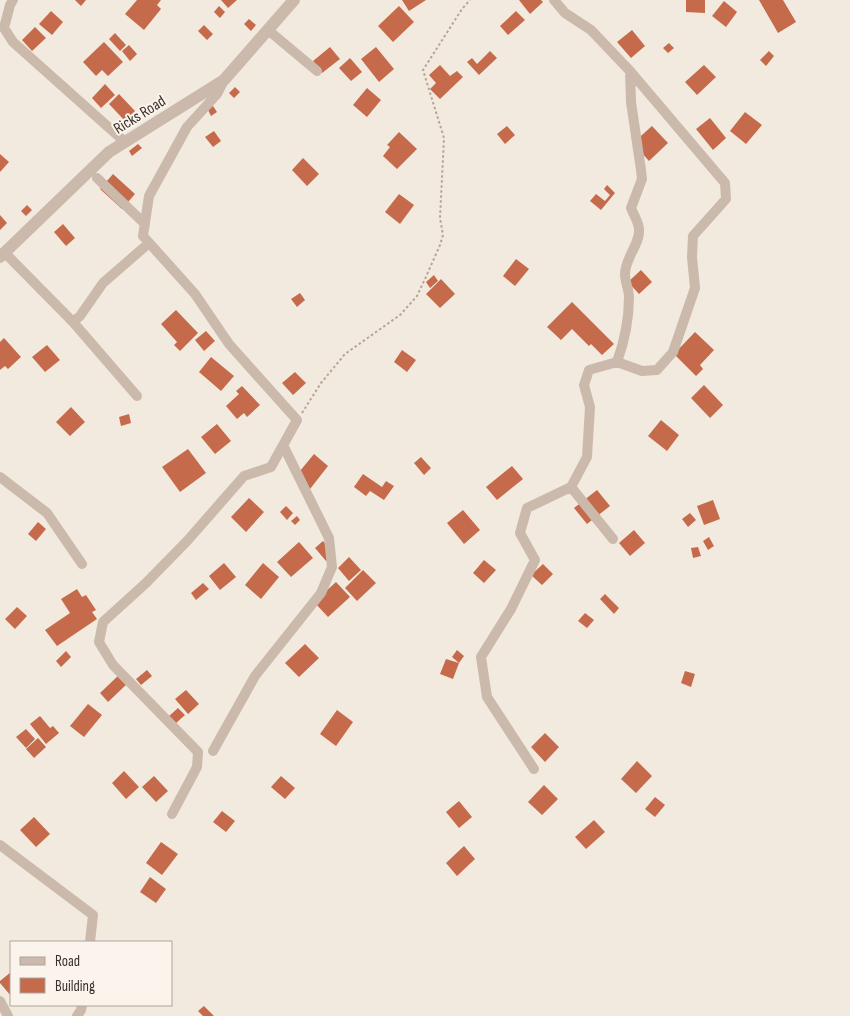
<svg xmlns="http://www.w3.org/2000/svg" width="850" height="1016" font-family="'Sofia Sans Condensed',sans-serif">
<rect width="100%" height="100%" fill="#f3eadf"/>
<path fill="#c56b4b" d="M75,0H86L81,6Z
M137,0H161L157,5L161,9L144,30L125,14Z
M221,0H237L228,8Z
M402,0H426L409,11Z
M519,0H541L543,2L530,14Z
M686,0H705V13L686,12Z
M759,0H783L796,22L778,33Z
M724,1L737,12L726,27L712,16Z
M219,6L225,12L220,18L214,12Z
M399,6L414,22L393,42L378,26Z
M51,11L63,22L52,35L39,24Z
M516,11L525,20L508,35L500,26Z
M249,19L256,25L251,31L244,24Z
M204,25L213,34L207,40L198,31Z
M35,27L46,38L32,51L22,40Z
M632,30L645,46L631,58L617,42Z
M115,33L126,45L120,51L109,39Z
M104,42L123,62L108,76L102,70L96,76L83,62Z
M669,43L674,48L668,53L663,48Z
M129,45L137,54L130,61L122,51Z
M330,47L340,59L322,73L313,61Z
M376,47L394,69L379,82L361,59Z
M490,51L497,58L479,75L467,62L472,58L477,64Z
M769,51L774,56L766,66L760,60Z
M350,58L362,72L351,81L339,68Z
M440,65L450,76L457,71L463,77L440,99L430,89L436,83L429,75Z
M704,65L716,77L697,95L685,82Z
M105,84L115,95L101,108L92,98Z
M235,87L240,92L234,98L229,93Z
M367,88L381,100L367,117L353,105Z
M119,94L135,111L125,121L109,104Z
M213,106L217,112L211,116L208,110Z
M745,112L762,125L746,144L730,131Z
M710,118L726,138L713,150L696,129Z
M507,126L515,135L505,144L497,134Z
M652,126L668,143L649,161L633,143Z
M214,131L221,141L213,147L205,137Z
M399,132L417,149L397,169L383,156L390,147L387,145Z
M138,144L142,148L132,156L129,151Z
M0,154L9,162L0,172Z
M303,158L319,174L307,186L292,170Z
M113,174L135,194L122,209L100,189Z
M607,185L615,193L601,210L590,201L596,194L605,201L610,195L604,189Z
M399,194L414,205L400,224L385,212Z
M27,205L32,210L26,216L21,211Z
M0,215L7,223L0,230Z
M63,224L75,238L66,246L54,232Z
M516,259L529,269L515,286L503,276Z
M641,270L652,282L639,294L628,282Z
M434,275L438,281L430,288L426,282Z
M441,279L455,294L440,308L426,294Z
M300,293L305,300L297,307L291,299Z
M572,302L614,344L602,355L591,344L589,346L572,329L561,340L547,327Z
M176,310L198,333L180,351L174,345L177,342L161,324Z
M206,331L215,341L204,351L195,340Z
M695,332L714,350L700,365L703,369L696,376L674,354Z
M4,338L21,357L8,369L5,366L0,370V342Z
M47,345L60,360L45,372L32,357Z
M402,350L416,360L407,372L394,362Z
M211,357L234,376L221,391L199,372Z
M295,372L306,383L293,395L282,383Z
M704,385L723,405L710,418L691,398Z
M242,386L260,405L247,417L244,413L237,419L226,406L239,394L236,391Z
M71,407L85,422L70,436L56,422Z
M129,414L131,423L121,426L119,417Z
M661,420L679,435L667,451L648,436Z
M217,424L231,441L215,454L201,437Z
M188,449L206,473L180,492L162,467Z
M314,454L328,466L310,489L295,477Z
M421,457L431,468L424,475L414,463Z
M512,466L523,479L497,500L486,487Z
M363,474L382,487L386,481L394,486L384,500L370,491L366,496L354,487Z
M597,490L610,506L587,524L574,508Z
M249,498L264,512L246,532L231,517Z
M713,500L720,519L704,525L697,506Z
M286,506L293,513L287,520L280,512Z
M463,510L480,530L464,544L447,523Z
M690,513L696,520L688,527L682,519Z
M297,516L300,520L295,525L291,521Z
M38,522L46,529L36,541L28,534Z
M634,530L645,543L630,556L619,543Z
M709,537L714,546L708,550L703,541Z
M323,541L334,554L326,561L315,548Z
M299,542L313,558L291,577L277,562Z
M698,547L701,556L693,558L691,548Z
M349,557L361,570L349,581L338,568Z
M484,560L496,570L484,583L473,573Z
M224,563L236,577L220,590L209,576Z
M263,563L279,577L261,599L245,585Z
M543,564L553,574L542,585L531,575Z
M363,570L376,583L357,601L345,588Z
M336,582L350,597L328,617L314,602Z
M203,583L209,589L196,600L191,593Z
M77,589L82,597L86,595L96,610L92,612L97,619L57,646L45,630L70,613L61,599Z
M605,594L619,608L614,614L600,599Z
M17,607L27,616L15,629L5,619Z
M585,613L594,620L587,628L578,621Z
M305,644L319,658L299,677L285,663Z
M457,650L464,656L459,663L452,657Z
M66,651L71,657L61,667L56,661Z
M446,659L459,663L453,679L440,674Z
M147,670L152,676L141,685L136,679Z
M685,671L695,674L691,687L681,683Z
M120,674L128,683L108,702L100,693Z
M186,690L199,704L188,714L175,699Z
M88,704L102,715L84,737L70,726Z
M178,708L185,715L175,724L168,717Z
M337,710L353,722L336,746L320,734Z
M40,716L50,728L53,726L59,733L46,744L30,724Z
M26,729L35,739L26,748L16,737Z
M545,733L559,747L545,762L531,747Z
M38,738L46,747L34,758L26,749Z
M637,761L652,776L636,793L621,779Z
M124,771L139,787L126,799L112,783Z
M154,776L168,791L156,802L142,787Z
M281,776L295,788L285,799L271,787Z
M544,785L558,799L542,815L528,802Z
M655,797L665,805L655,817L645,809Z
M459,801L472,817L459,828L446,812Z
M222,811L235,821L226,832L213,822Z
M34,817L50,834L36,847L20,830Z
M594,820L605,832L586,849L575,837Z
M161,842L178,854L162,875L146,863Z
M464,846L475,859L457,876L446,863Z
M150,877L166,889L156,903L140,892Z
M11,972V996L0,983V981Z
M204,1006L214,1016H203L198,1011Z"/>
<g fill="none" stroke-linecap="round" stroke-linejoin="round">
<path stroke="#b7a495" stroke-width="2" stroke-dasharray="2.5 2.5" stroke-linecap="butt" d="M302,413L321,383L345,354L400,315L410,304L417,296L425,279L440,245L443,235L440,218L444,138L423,70L462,9L470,0"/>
<path stroke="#cbbaab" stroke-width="10" d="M13,0L10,5L4,28L13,42L125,142
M268,30L317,71
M97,178L145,224
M5,253L73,322L137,396
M73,322L80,316L103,283L149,243
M617,362C625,340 629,320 629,297C629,290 625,282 625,274C625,258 640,244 639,230C639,222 634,216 631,208L642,179L641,170L631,102L630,71
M0,477L47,513L82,564
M571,487L613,539
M213,751L255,676L321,593L332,567L329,538L283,445
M534,769L487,697L481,657L511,609L535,560L520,533L527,508L571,487L587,457L590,407L584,385L589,370L617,362L642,371L657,370L673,352L695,288L692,257L693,236L726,199L725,183L630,71L591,30L565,13L554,0
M172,814L197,767L198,752L113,665L99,642L103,622L146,583L188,540L244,476L271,467L297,420L229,344L195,294L143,236L149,196L187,127L217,94L224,80
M0,845L93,915L90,942
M0,1001L8,1016
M77,1016L81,1010L82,1005"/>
<path stroke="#cbbaab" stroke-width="12" d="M0,257L109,152L224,80L294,0"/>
</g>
<g text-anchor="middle" stroke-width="4" stroke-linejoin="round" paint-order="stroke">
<g font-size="16" fill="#392f2a" stroke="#faf4ec">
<text transform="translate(139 114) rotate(-32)" y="6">Ricks Road</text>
</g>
</g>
<rect x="10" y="941" width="162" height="65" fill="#faf4ec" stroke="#ada59e"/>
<rect x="20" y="957" width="25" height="8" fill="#cbbaab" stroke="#ada59e"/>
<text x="55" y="966" font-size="15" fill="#392f2a">Road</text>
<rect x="20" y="978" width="25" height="15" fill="#c56b4b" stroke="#ada59e"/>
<text x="55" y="991" font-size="15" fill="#392f2a">Building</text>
</svg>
